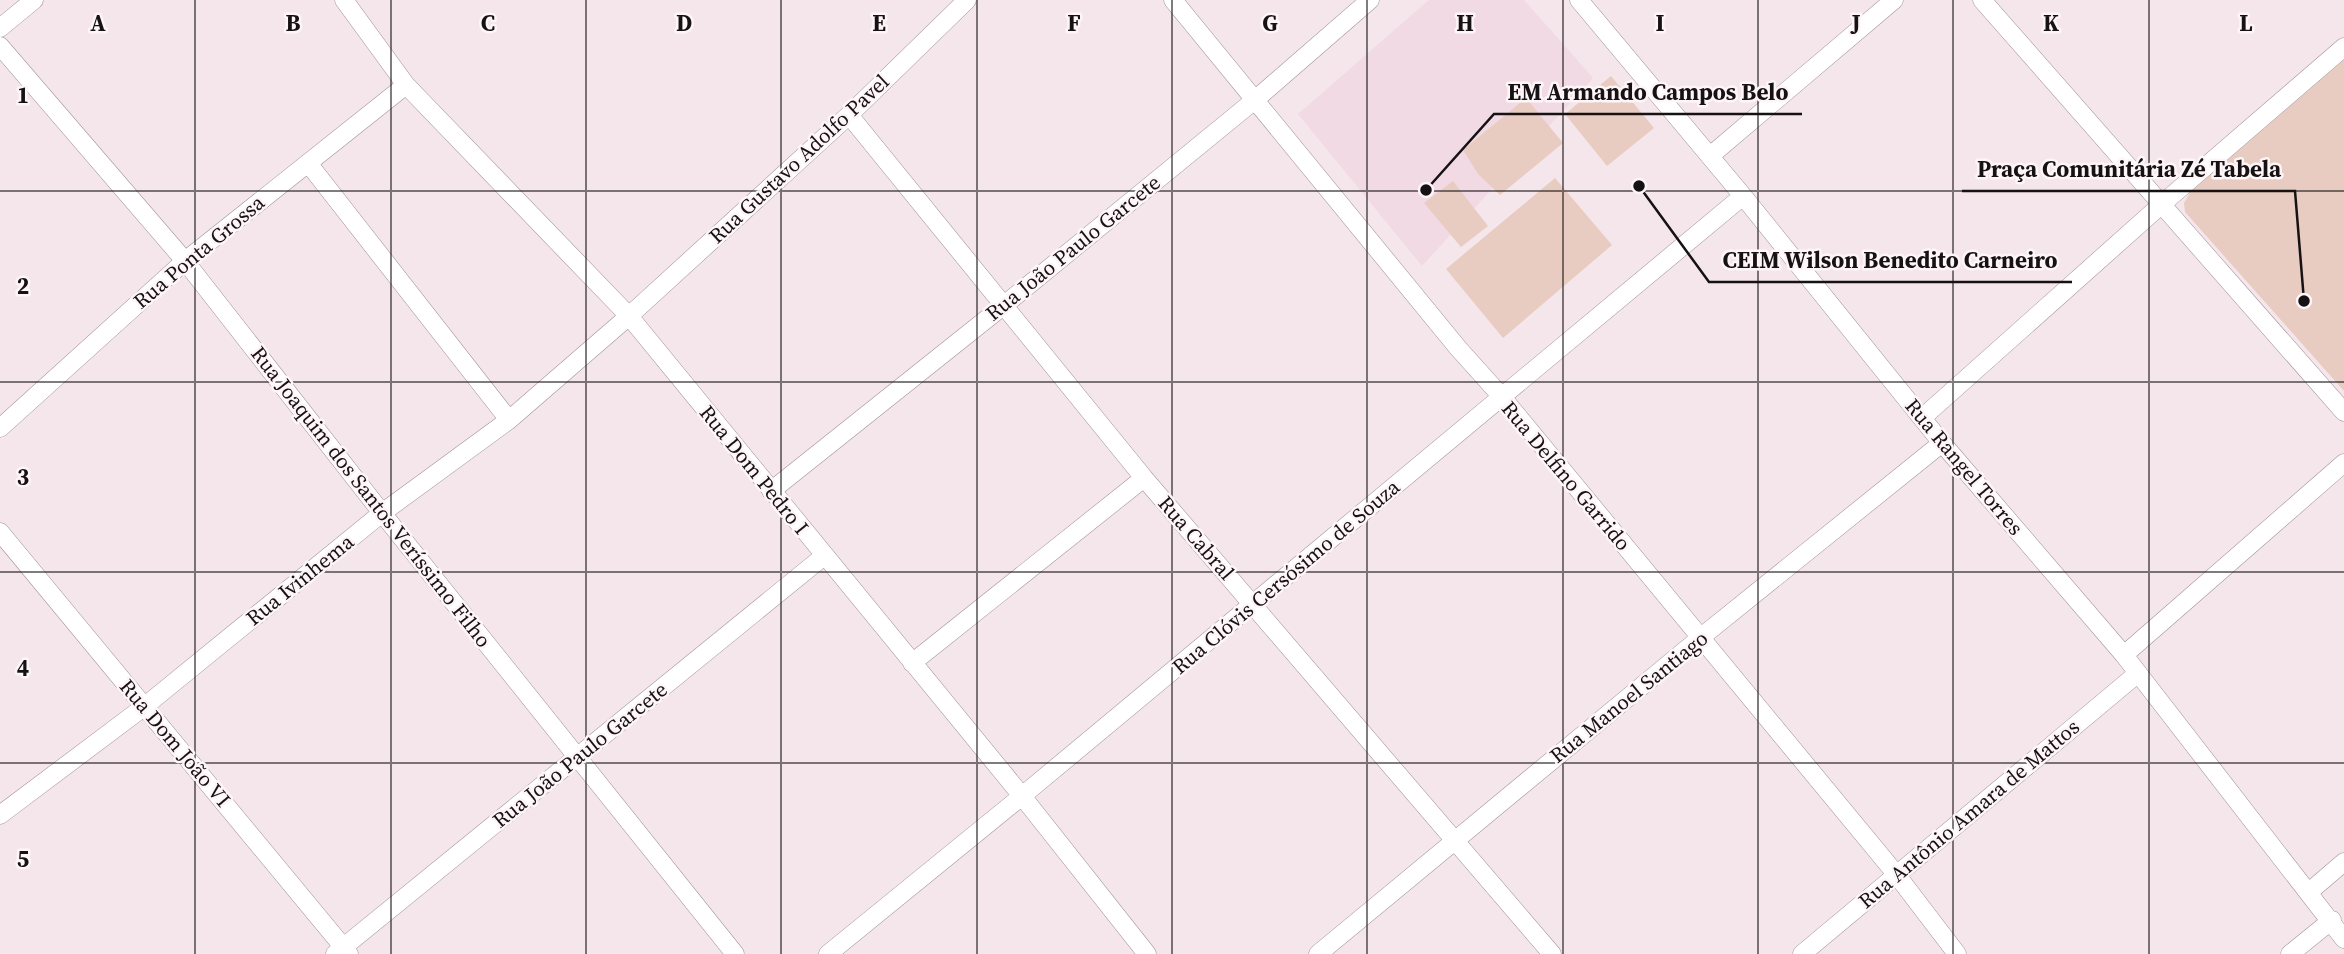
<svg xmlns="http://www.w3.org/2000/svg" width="2344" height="954" font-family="'Source Serif 4',serif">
<rect width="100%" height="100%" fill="#f4e6eb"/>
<path fill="#f1dae3" d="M1429,0H1524L1593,78L1422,266L1298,114Z"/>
<path fill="#e8ccc1" d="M2344,59V391L2185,212L2184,203L2192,189Z
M1611,76L1654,128L1607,166L1565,114Z
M1526,98L1563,143L1500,195L1478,174L1463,150Z
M1555,178L1612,245L1503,338L1446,269Z
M1453,181L1488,226L1461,247L1424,203Z"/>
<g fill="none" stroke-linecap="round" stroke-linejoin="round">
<g stroke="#9f9297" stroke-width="19">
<path id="minor" d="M344,0L406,85L629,316L1022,796L1147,954
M1173,0L1458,348L1502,397L1896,874L1957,954
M1579,0L1743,196L1942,443L2124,655L2344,939
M1982,0L2344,412
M0,28L34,0
M0,46L185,261L382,513L735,954
M849,115L1144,478L1552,954
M1710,156L1894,0
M308,163L509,420
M1922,418L2162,204L2344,47
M0,428L185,261L406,85
M771,491L1003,306L1256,99L1370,0
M0,532L349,954
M2124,655L2344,463
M912,663L1144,478
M0,815L145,706L382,513L509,420L629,316L849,115L967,0
M2309,892L2344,862
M335,954L824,556
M828,954L1022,796L1743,196
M1318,954L1700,638L1942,443
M1802,954L2137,674
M2290,954L2332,920"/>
</g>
<use href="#minor" stroke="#fff" stroke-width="18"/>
</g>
<path fill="none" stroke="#161113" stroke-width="2" stroke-opacity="0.55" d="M195,0V954M391,0V954M586,0V954M781,0V954M977,0V954M1172,0V954M1367,0V954M1563,0V954M1758,0V954M1953,0V954M2149,0V954M0,191H2344M0,382H2344M0,572H2344M0,763H2344"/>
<g text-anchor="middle" stroke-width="5" stroke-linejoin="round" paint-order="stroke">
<g font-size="21" fill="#161113" stroke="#fef5f8">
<text transform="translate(799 159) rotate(-43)" y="7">Rua Gustavo Adolfo Pavel</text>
<text transform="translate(1073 248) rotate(-39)" y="7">Rua João Paulo Garcete</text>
<text transform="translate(199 252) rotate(-40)" y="7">Rua Ponta Grossa</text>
<text transform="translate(1964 467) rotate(50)" y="7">Rua Rangel Torres</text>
<text transform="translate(754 470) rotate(51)" y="7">Rua Dom Pedro I</text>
<text transform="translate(1566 476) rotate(50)" y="7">Rua Delfino Garrido</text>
<text transform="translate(371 497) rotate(52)" y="7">Rua Joaquim dos Santos Veríssimo Filho</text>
<text transform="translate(1196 538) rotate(49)" y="7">Rua Cabral</text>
<text transform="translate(1286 577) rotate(-40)" y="7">Rua Clóvis Cersósimo de Souza</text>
<text transform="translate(300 580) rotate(-39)" y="7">Rua Ivinhema</text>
<text transform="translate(1629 697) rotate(-39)" y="7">Rua Manoel Santiago</text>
<text transform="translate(175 743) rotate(50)" y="7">Rua Dom João VI</text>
<text transform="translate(580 755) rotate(-39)" y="7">Rua João Paulo Garcete</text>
<text transform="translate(1969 814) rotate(-40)" y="7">Rua Antônio Amara de Mattos</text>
</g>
</g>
<g font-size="23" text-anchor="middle" font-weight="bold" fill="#161113" stroke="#fef5f8" stroke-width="5" stroke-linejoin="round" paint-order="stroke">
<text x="98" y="31">A</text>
<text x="293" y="31">B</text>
<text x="488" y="31">C</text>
<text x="684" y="31">D</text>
<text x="879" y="31">E</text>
<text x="1074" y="31">F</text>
<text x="1270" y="31">G</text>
<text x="1465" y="31">H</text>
<text x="1660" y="31">I</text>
<text x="1856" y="31">J</text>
<text x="2051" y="31">K</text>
<text x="2246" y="31">L</text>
<text x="23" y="103">1</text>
<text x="23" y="294">2</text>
<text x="23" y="485">3</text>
<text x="23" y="676">4</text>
<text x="23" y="867">5</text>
</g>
<path fill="none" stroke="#161113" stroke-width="2.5" d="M1426 190L1494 114H1802M2304 301L2295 191H1962M1639 186L1709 282H2072"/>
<g fill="#161113" stroke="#fef5f8" stroke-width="2.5">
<circle cx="1426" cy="190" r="7"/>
<circle cx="2304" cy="301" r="7"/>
<circle cx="1639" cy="186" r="7"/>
</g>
<g font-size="23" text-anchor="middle" font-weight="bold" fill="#161113" stroke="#fef5f8" stroke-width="5" stroke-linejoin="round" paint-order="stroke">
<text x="1648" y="100">EM Armando Campos Belo</text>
<text x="2129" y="177">Praça Comunitária Zé Tabela</text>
<text x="1890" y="268">CEIM Wilson Benedito Carneiro</text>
</g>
</svg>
